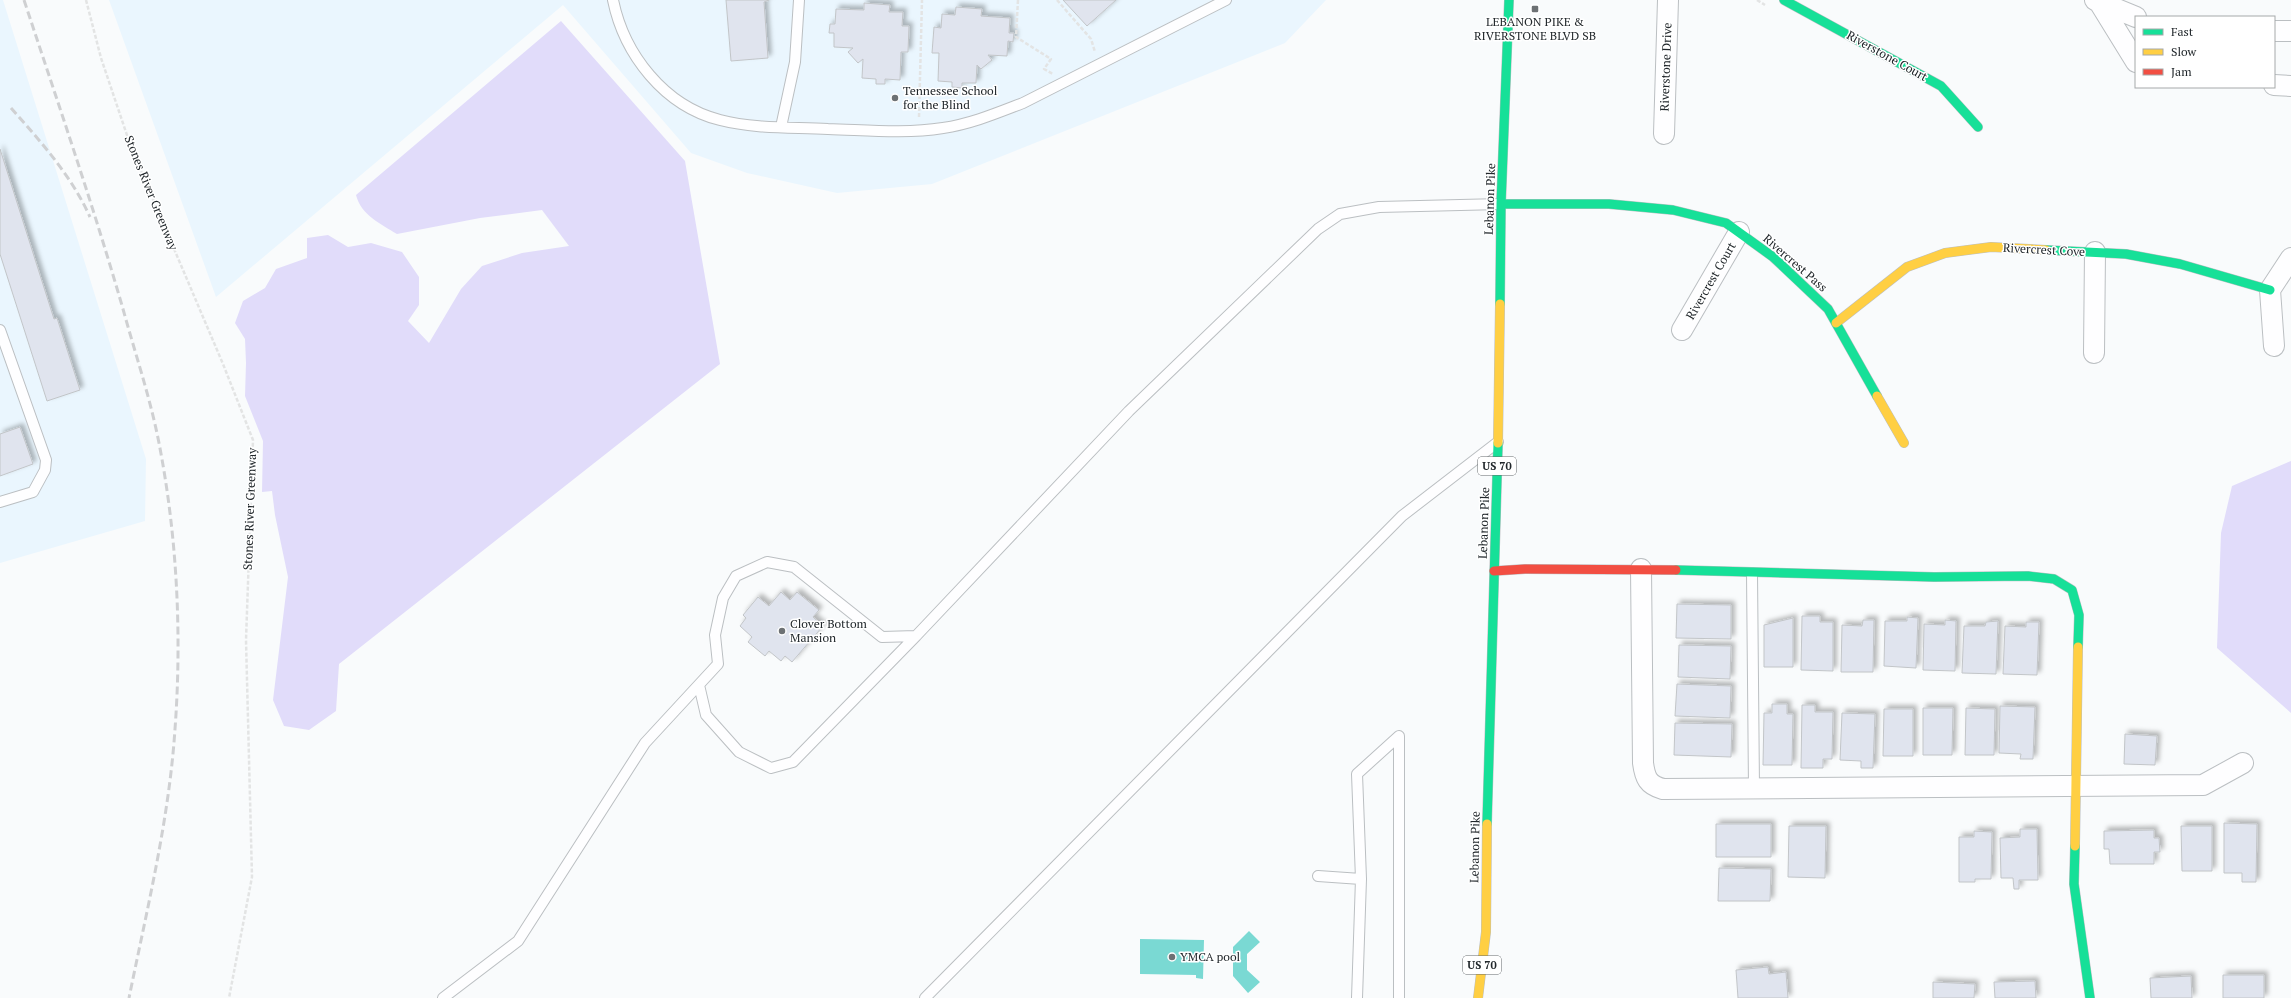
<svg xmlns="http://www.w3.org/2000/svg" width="2291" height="998" font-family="'PT Serif',serif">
<defs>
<filter id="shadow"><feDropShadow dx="3.5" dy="-3.5" stdDeviation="2" flood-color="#0004"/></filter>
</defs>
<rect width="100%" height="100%" fill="#f9fbfc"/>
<path fill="#eaf6fe" d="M0,0H3L146,459L145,521L0,563Z
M109,0H1326L1285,43L932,184L837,193L747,173L691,153L563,5L216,297Z"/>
<path fill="#e1dcfa" d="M561,21L685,161L720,364L339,664L336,711L309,730L284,726L273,700L288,577L275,515L272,491L262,492L263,441L245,396L246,363L245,339L235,323L243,301L265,288L276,269L307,258V238L328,235L348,247L371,243L402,252L419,277V305L408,321L429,343L461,289L482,266L522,253L569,246L542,210L480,218L397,234C381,224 361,215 356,195Z
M2291,461V713L2217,648L2221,533L2232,486Z"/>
<path fill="#7ad9d3" d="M1249,931L1260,942L1247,954V970L1260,982L1248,993L1233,976V947Z
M1140,939L1204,940L1203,979L1196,978V975L1140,974Z"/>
<path fill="#e0e4ee" stroke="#c2c5c8" filter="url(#shadow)" d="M726,0H769L764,2L768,58L731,61Z
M1063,0H1116L1087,26Z
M864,3L890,5L889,12H903L902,26H909L908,52H901L900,80L885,79V84H876V79L862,78L863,59L858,63L848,52L853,48L834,47V33H829L830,24H835L836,9L864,10Z
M956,7L982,9L981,16L1010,18L1009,33H1014L1013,42L1008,41L1007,56L988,55L992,60L981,69L977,65L976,83H962V88L952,87V82L938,81L939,53H932L934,27L941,28L942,14L955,15Z
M0,149L54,319L57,318L80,390L47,401L0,254Z
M20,427L33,464L0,476V434Z
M781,592L790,600L797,592L819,610L813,617L823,626L792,662L785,656L781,661L769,651L765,656L748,642L752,637L740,626L746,618L743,615L758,597L769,606Z
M1677,604L1731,605V639L1676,638Z
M1802,616H1820V622H1833V671L1801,670Z
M1907,617L1918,618L1916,668L1884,666L1885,621H1907Z
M1793,618V667H1764V625Z
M1863,620H1874L1873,672H1841L1842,625L1862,626Z
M1945,620L1956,621L1955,671L1923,670L1924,624L1945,625Z
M1998,621L1996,674L1962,673L1964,626H1985L1986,622Z
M2026,622H2039L2037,675L2003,674L2005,626L2026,627Z
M1679,645L1731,646L1730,679L1678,677Z
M1677,684L1731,686L1730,718L1675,716Z
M1772,704H1787V714H1793L1792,765H1763L1764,713H1772Z
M1802,705H1815V712H1833L1832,759H1823V768H1801Z
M2000,706L2035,707L2033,759H2020L2021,754L1999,753Z
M1923,708H1953L1952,755H1923Z
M1966,708L1995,709L1994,755H1965Z
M1884,709H1913V756H1883Z
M1842,713L1875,714L1873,768H1861V761L1840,760Z
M1675,723L1732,724L1731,757L1674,755Z
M2125,734L2157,736L2155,765L2124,764Z
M2224,823L2257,824L2256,882H2242V873H2224Z
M1716,824H1771V857H1716Z
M1789,826H1826L1825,878L1788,877Z
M2181,826H2212V871H2182Z
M2020,829H2037L2038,880H2019V889H2014L2013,878H2001L2000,838L2020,837Z
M2154,830V838H2159L2160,852H2154V864H2110L2109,849H2104V831Z
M1974,831L1992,832L1991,879H1975V882H1959V837H1974Z
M1719,868L1771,869L1770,901H1718Z
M1768,967L1769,974L1786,972L1788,998H1738L1736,970Z
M2223,975H2264V998H2223Z
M2191,976L2192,998H2151L2150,978Z
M2035,981L2036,998H1995L1994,982Z
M1933,982L1975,984L1974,998H1933Z"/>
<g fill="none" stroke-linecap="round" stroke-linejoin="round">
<g stroke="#bbbfc2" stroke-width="12">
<path id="lane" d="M613,0C624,54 664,106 720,120C755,129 792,127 828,129C866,130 905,134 943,128C971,124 997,113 1023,103L1226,0
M781,127L795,62L799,0
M0,330L46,460L45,470L33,492L0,502
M1752,573L1754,789
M699,685L706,715L739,752L771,768L793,762L916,636
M1318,876L1361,879
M443,998L518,941L645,743L718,664L715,635L723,598L736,576L767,562L794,567L882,637L916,636L1129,411L1318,229L1340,214L1379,207L1501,204
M925,998L1402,516L1498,442
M1357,998L1361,879L1357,774L1399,736V998"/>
</g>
<g stroke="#bbbfc2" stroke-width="22">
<path id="street" d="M2095,0L2136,17
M2099,2L2136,62
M2274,31H2291
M2274,85L2291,86
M1664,134L1668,0
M1682,330L1739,232
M2274,346L2270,290L2291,258
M2094,353L2095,252
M1641,569L1643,763C1645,778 1648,785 1663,789L2203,785L2243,763"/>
</g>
<g stroke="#bbbfc2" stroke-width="10">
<path id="fast" d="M1784,0L1941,86L1978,127
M1501,204H1609L1673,210L1726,223L1773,257L1828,309L1877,396
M2046,250L2126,254L2180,264L2270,290
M1500,304L1501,204L1509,0
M1676,570L1934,577L2028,576L2054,579L2072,590L2079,615L2078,647
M1487,824L1498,443
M2075,846L2074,884L2090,998"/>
</g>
<g stroke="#bbbfc2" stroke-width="10">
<path id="slow" d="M1836,323L1907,267L1945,253L1991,247L2046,250
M1877,396L1904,443
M1498,443L1500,304
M2075,846L2078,647
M1478,998L1486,932L1487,824"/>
</g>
<g stroke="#bbbfc2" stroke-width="10">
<path id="jam" d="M1494,571L1525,569L1676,570"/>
</g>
<path stroke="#e3e4e4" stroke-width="2.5" stroke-dasharray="4 2" stroke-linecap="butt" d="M86,0L101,58L132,150L223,364L253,440L246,640L252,877L229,998
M1018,0L1016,37L1051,59L1044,69L1053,74
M1057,0L1091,39L1095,52
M1757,0L1765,5
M919,117L922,0"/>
<use href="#lane" stroke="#fefeff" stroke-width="10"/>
<use href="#street" stroke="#fefeff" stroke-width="20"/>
<use href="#fast" stroke="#16e098" stroke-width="9"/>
<use href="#slow" stroke="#ffcf43" stroke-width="9"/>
<use href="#jam" stroke="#f24e42" stroke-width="9"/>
<path stroke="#cfd0d2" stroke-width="3" stroke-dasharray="8 4" stroke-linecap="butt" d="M24,0C58,103 93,205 123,309C135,353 150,397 159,443C177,536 182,634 175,729C169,820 147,909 129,998
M11,108C41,142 71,175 90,217"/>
</g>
<g fill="#6d7174" stroke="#fff" stroke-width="1.5">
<rect x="1531" y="5" width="8" height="8" rx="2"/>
<circle cx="895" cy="98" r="4"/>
<circle cx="782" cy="631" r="4"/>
<circle cx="1172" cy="957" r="4"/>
</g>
<g text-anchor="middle" stroke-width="3" stroke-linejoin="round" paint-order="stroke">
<g fill="#fff" stroke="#64686b" stroke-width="1">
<rect x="1478" y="457" width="38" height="18" rx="3"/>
<rect x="1463" y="956" width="38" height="18" rx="3"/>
</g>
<g font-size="11" font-weight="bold" fill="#21272b">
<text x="1497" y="470">US 70</text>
<text x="1482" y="969">US 70</text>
</g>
<g font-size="12" fill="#21272b" stroke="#fff" text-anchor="start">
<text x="1535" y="26" text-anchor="middle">LEBANON PIKE &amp;<tspan x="1535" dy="14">RIVERSTONE BLVD SB</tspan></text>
<text x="903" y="95">Tennessee School<tspan x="903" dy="14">for the Blind</tspan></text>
<text x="790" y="628">Clover Bottom<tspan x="790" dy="14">Mansion</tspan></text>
<text x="1180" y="961">YMCA pool</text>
</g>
<g font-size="12" fill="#21272b" stroke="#fff">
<text transform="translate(1887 56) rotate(29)" y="4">Riverstone Court</text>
<text transform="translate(1666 67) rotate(-88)" y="4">Riverstone Drive</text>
<text transform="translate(151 193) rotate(68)" y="4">Stones River Greenway</text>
<text transform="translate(1490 199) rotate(-88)" y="4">Lebanon Pike</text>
<text transform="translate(2044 250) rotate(3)" y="4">Rivercrest Cove</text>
<text transform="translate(1795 263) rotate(41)" y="4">Rivercrest Pass</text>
<text transform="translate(1711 281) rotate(-60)" y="4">Rivercrest Court</text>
<text transform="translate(250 509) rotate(-88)" y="4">Stones River Greenway</text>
<text transform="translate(1484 523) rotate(-88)" y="4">Lebanon Pike</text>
<text transform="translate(1475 847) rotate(-89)" y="4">Lebanon Pike</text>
</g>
</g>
<rect x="2135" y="16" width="140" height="72" fill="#ffffff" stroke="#a6a9aa"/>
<rect x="2143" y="29" width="20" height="6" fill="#16e098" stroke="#a6a9aa"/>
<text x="2171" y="36" font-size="12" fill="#21272b">Fast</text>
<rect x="2143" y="49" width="20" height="6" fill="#ffcf43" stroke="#a6a9aa"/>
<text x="2171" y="56" font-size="12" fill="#21272b">Slow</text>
<rect x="2143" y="69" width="20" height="6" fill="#f24e42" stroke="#a6a9aa"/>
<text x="2171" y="76" font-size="12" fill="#21272b">Jam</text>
</svg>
